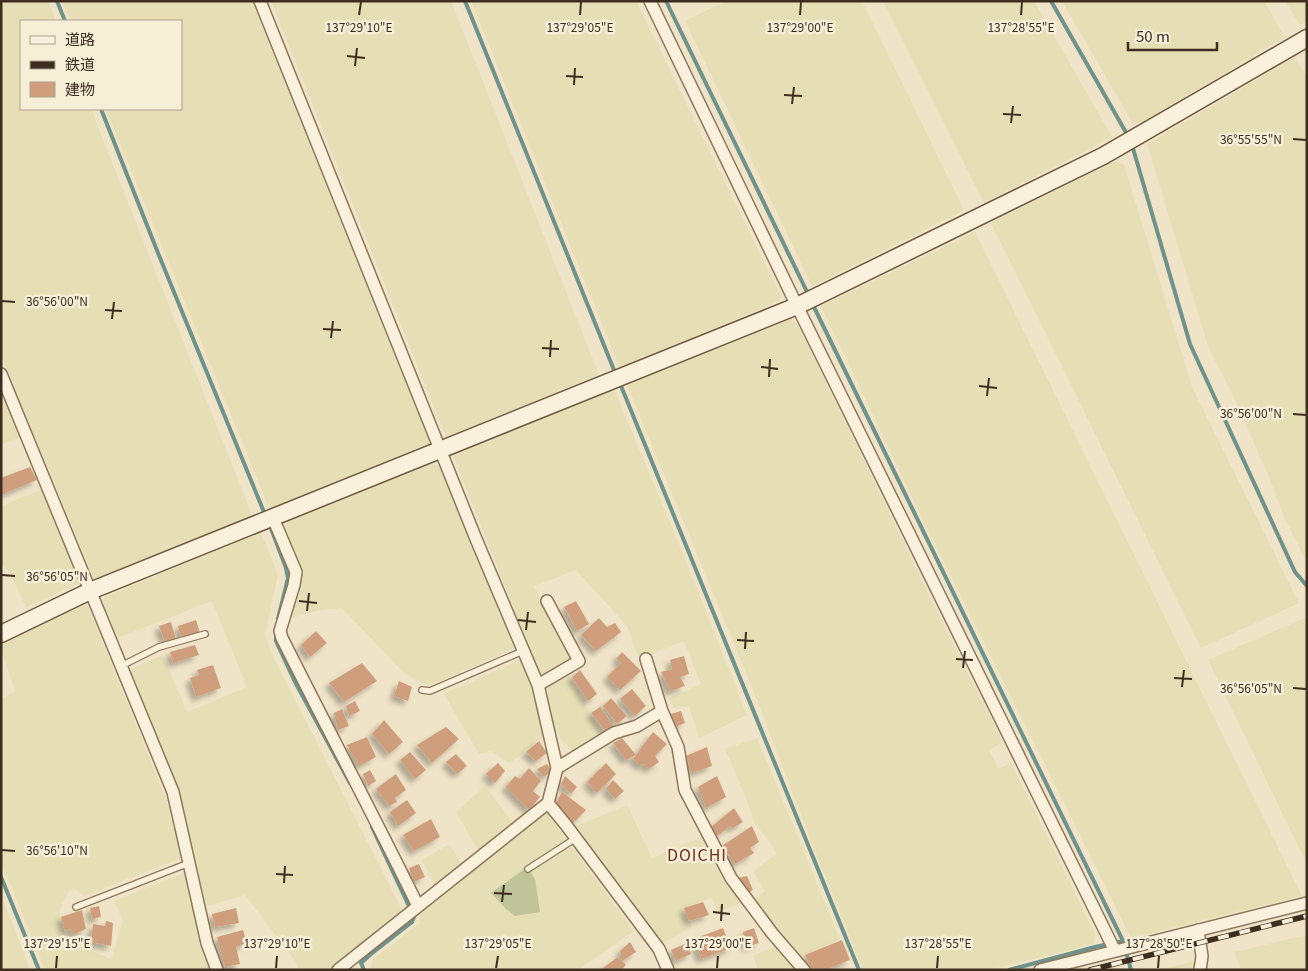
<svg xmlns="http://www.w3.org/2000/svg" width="1308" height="971" font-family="Georgia,'Noto Sans JP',serif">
<defs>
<filter id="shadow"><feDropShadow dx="-4.5" dy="4.5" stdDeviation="2.5" flood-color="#0004"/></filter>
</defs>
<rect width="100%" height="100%" fill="#f0e4c8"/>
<path fill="#e6deb5" d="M1,1H48L56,21H21V109H91L252,515L95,581L1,355Z
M62,1H252L430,444L270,510L106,109H181V21H70Z
M271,1H451L599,375L446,437Z
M471,1H636L781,296L779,301L620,368Z
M726,1H862L964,210L812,286L685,21Z
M883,1H1034L1112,137L984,203Z
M1062,1H1264L1285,37L1143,122L1133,124Z
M1285,1H1307V22L1300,25Z
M1295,57L1307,77V563L1284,517L1269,477L1230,389L1209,349L1147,144Z
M1115,161L1124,165L1192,387L1299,603L1201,648L991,223Z
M975,232L1302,896L1131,938L918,510L821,306Z
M792,318L800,329L949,636L1003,742L989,750L998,769L1011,763L1095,934L1094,944L988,970H863L813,846L752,687L627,385Z
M1,389L21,437L1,445Z
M614,389L684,556L747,715L699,738L689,706L674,708L669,698L701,684L684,641L639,659L627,626L576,570L534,586L571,659L541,677L453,456Z
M432,464L439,466L515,648L429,686L405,674L342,608L320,610L292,618L302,586L300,572L285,528L288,521Z
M43,489L80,583L26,607L10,573L1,564V506Z
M261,532L278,575L265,635L271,652L402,910L328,970H298L296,962L245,895L206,906L178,789L129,670L163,655L187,712L247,687L212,601L118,638L103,603L105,597Z
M87,604L168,804L181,858L84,896L74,889L69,891L59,911L67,941L111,959L123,921L114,901L184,873L210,970H45L1,861V700L15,691L1,649V642Z
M1307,617V864L1208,660Z
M520,660L535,696L545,736L510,763L490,751L479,754L444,694Z
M567,673L602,733L574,753L556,733L544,688Z
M757,738L840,939L799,957L754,902V899L765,891L753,871L776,854L772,845L755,824L746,798L725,749Z
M485,786L513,823L478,850L456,812Z
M627,805L652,858L702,837L723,880L741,903L719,912L711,898L684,908L692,927L662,943L574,827Z
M547,813L634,931L578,970H373L371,966L373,959L420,923V913Z
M449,844L462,864L435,886L422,860Z
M1,895L12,922L30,970H1Z
M1307,935V970H1241L1234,952Z
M777,945L793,967L788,970H758L753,956Z
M1198,960L1196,970H1158Z"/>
<path fill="#bfc49a" d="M527,867L535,879L540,912L515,916L506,909L491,893Z"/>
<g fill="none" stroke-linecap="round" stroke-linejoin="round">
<path stroke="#6f938a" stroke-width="4" d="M57,1L65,21
M465,1L616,375
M666,1L809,296
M1051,1L1128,136
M101,109L158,253L266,517
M1132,145L1190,344L1295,572L1307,586
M812,303L1123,941L1131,970
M619,381L859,970
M269,523L286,568L288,578L278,619
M276,629V641L295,682L350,783
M1,877L39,970
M364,970L361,963L371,954L412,922L414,917L372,827
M1009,970L1095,947L1123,941"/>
</g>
<path fill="#cf9f7d" filter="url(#shadow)" d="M30,467L37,480L1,495V478Z
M576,601L589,624L577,631L564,607Z
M599,618L607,627L615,623L621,632L596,651L581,635Z
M196,620L200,633L181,637L178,626Z
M171,622L176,639L165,642L159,626Z
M316,631L327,643L310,657L301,645Z
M195,645L199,655L173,663L170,652Z
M622,652L641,671L620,690L607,677L621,663L616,659Z
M684,656L689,674L680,677L685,686L670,691L661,672L672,669L670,660Z
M362,663L377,681L344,702L329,683Z
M213,665L221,688L196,697L190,678L199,675L197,670Z
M580,670L597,694L588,701L572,677Z
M399,681L412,687L408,701L394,696Z
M632,689L646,706L635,716L620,699Z
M611,698L627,716L617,724L603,706Z
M355,701L360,711L349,716L346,706Z
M600,707L614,726L606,732L591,713Z
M342,709L349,726L338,730L334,713Z
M681,711L685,723L674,727L671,714Z
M384,720L403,742L389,754L372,734Z
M446,727L459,739L432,763L417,745Z
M653,732L667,744L655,756L659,762L649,769L644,764L640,766L633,759L636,755L626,760L613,743L622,738L636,755Z
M367,737L376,757L359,766L347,745Z
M539,741L547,753L536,761L526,752Z
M707,747L712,766L692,773L686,756Z
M410,752L426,770L415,779L400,760Z
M456,754L467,766L457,774L446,762Z
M498,763L505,771L495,783L486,774Z
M606,763L616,774L597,793L587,782Z
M547,764L552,771L544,777L537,769Z
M529,768L541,781L533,791L540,797L529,810L506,787L515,776L520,779Z
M370,770L376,781L368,786L363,774Z
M396,774L406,790L395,798L397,802L389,806L376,789Z
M565,776L577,787L571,794L561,784Z
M717,776L726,797L706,808L698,787Z
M613,780L624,791L615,799L606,789Z
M562,792L586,810L573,823L556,803Z
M407,800L416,813L398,826L390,812Z
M734,808L743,822L733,828L730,826L716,837L710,828Z
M431,819L440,837L414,851L403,835Z
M752,826L759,842L750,848L754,853L735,864L722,846Z
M419,864L425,877L414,882L409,868Z
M747,876L753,890L747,894L739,878Z
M703,902L709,915L689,921L684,908Z
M99,906L101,917L92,919L90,908Z
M236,908L239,923L215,927L212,914Z
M82,910L86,929L73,935L70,929L65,931L61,917Z
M106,921L113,923L111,946L91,942L93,924L105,926Z
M723,928L731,948L701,959L694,939Z
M754,928L759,943L746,947L743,932Z
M243,930L247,943L236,947L240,964L225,967L217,937Z
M842,940L850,960L825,970H811L805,955Z
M630,942L636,952L622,961L620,951Z
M687,943L691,954L676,961L671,950Z
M618,957L626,965L621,970H605L603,968Z"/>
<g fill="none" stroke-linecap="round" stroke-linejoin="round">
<g stroke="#8d765c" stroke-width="8">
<path id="lane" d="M121,666L159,647L205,634
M422,690L430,691L523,651
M528,869L576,838
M76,907L189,863"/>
</g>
<g stroke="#8d765c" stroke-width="14">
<path id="street" d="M260,1L476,539L538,685L557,768L548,803L338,970
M650,1L797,306L1115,951
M1,374L173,792L207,943L217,970
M273,518L296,572L294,585L280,631L282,638C327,728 374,816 418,906
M646,659L662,711
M538,685L579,661L547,601
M557,768L614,733L637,726L662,711L678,747L685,790L731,878L772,933L804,970
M548,803L566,825L659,949L668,970
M1198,930L1202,956L1200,970
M1040,970L1307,903"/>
</g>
<g stroke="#6f573f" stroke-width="19">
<path id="secondary" d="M1,634L90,591L797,306L1103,156L1307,38"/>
</g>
<use href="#lane" stroke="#faf1dc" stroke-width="5.5"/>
<use href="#street" stroke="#faf1dc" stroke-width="11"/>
<use href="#secondary" stroke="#faf1dc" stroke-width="16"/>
<g stroke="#3d2e20" stroke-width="5.5">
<path id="rail" d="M1090,970L1307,916"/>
</g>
<use href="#rail" stroke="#f7eed8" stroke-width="4" stroke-dasharray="11" stroke-linecap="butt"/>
</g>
<path fill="none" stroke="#3d2e20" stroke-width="2" d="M359,15L361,2M580,15L581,2M800,15L801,2M1021,15L1022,2M347,56L365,58M355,66L357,48M566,76L583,77M574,85L575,68M784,95L802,96M792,104L794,87M1003,114L1021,115M1011,123L1013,106M1293,139L1306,140M2,301L15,302M105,310L122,311M112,319L114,302M323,329L341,330M331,338L333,321M542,348L559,349M550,357L551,340M761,367L778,369M769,377L770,359M979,386L997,388M987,396L989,378M1293,414L1306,415M2,575L15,576M299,601L317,603M307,611L309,593M518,620L536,622M526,630L528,612M737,640L754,641M745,649L746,632M956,659L973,660M963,668L965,651M1174,678L1192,679M1182,687L1184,670M1293,688L1306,689M2,850L15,851M276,874L293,875M284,883L285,866M494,893L512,894M502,902L504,885M713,912L730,914M721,921L722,904M56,968L57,956M276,968L277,956M496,968L498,956M717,968L718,956M937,968L938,956M1158,968L1159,956"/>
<g text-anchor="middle" stroke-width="5" stroke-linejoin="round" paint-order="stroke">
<g font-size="16" letter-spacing="1" fill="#6b2e1e" stroke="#f7eed8">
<text x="697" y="861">DOICHI</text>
</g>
</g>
<g font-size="12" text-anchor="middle" fill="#3d2e20" stroke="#f7eed8" stroke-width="5" stroke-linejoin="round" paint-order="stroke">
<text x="359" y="32">137°29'10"E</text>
<text x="580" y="32">137°29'05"E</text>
<text x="800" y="32">137°29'00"E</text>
<text x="1021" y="32">137°28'55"E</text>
<text x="1251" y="144">36°55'55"N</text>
<text x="57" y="306">36°56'00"N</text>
<text x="1251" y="418">36°56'00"N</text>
<text x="57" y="581">36°56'05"N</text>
<text x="1251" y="693">36°56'05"N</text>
<text x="57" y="855">36°56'10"N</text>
<text x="57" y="948">137°29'15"E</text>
<text x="277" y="948">137°29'10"E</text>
<text x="498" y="948">137°29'05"E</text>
<text x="718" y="948">137°29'00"E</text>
<text x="938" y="948">137°28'55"E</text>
<text x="1159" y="948">137°28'50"E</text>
</g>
<rect width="1308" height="971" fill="none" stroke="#3d2e20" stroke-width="5"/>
<rect x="20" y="20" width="162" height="90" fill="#f7eed8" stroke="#ada18e"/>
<rect x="30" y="36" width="25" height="8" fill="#faf1dc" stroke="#ada18e"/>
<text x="65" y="45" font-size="15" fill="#3d2e20">道路</text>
<rect x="30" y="61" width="25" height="8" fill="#3d2e20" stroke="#ada18e"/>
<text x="65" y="70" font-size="15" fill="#3d2e20">鉄道</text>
<rect x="30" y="82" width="25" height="15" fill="#cf9f7d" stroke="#ada18e"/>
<text x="65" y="95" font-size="15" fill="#3d2e20">建物</text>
<path d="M1128 42v8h89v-8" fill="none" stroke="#3d2e20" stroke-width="2.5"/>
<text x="1136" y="42" font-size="15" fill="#3d2e20" stroke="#f7eed8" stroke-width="4" paint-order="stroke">50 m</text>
</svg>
